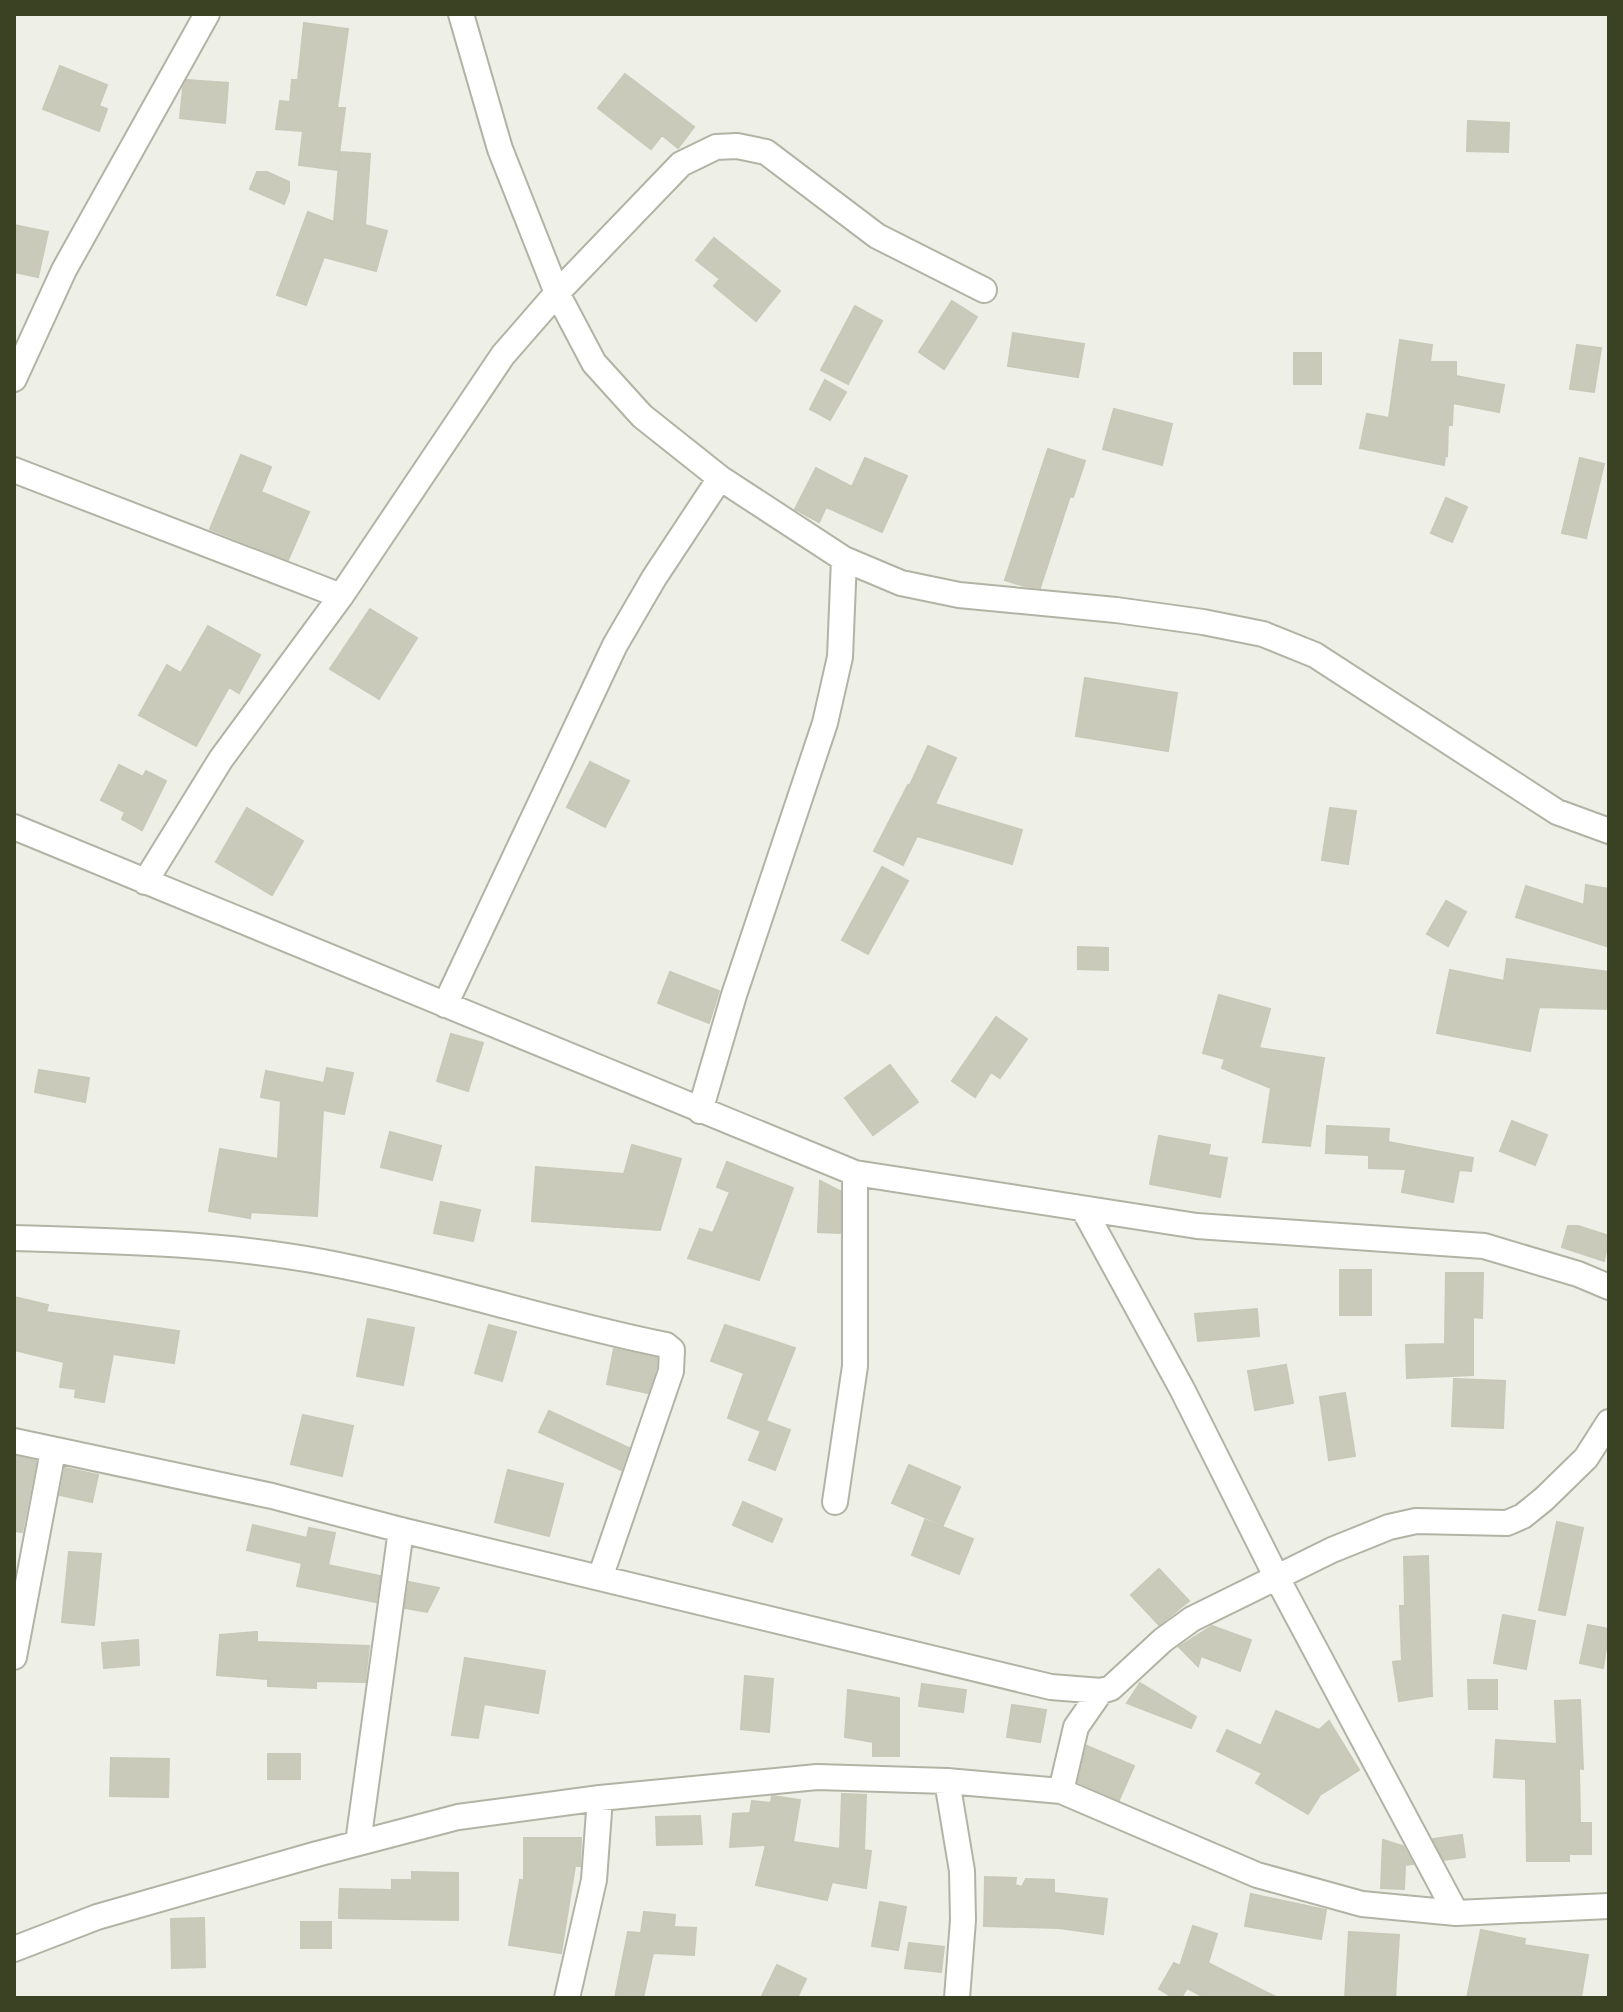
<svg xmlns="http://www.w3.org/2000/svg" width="1623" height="2012" font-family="'Open Sans',sans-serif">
<rect width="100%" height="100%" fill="#eeefe6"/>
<path fill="#cacabb" stroke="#c8c9b8" stroke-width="2" d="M304,23L348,29L337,108H345L337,170L299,165L303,131L276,129L280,101L290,102L292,80H298Z
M60,66L107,85L99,106L107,109L99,131L43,109Z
M625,74L694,127L678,148L662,135L651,149L598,108Z
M187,80L228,83L225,123L180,118L183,88Z
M1468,121L1509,123L1508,152L1467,151Z
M340,152L370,154L365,225L387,231L376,271L324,257L306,305L277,295L308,212L334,222Z
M257,172H267L289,182V191L284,204L250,189Z
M14,225L48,232L38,277L14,272Z
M714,238L780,291L756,321L714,286L720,279L696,260Z
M952,301L977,317L944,369L919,352Z
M855,306L882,321L848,384L821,370Z
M1013,333L1084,344L1078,377L1008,366Z
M1400,340L1432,345L1430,362H1456V376L1504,385L1499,412L1453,403L1452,425H1448L1447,456L1445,455L1444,465L1360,448L1367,414L1389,418Z
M1577,345L1601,348L1594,392L1570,389Z
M1294,353H1321V384H1294Z
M825,380L846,392L830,420L810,409Z
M1114,409L1172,424L1162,465L1103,449Z
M1048,449L1085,461L1073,497L1070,496L1040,588L1024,586L1005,580Z
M241,455L271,467L261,492L309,512L288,560L210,529Z
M865,458L907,476L882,532L826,507L819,522L795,509L816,468L852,487Z
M1580,458L1604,464L1586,538L1562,533Z
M1446,498L1467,507L1452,542L1431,533Z
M370,609L417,638L379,699L330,669Z
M208,626L260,655L239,693L229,687L196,746L139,715L167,665L181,673Z
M1085,678L1177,693L1168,751L1076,736Z
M928,746L956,758L935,804L1022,830L1012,864L917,836L903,865L874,851L908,785H910Z
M590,762L629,781L605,827L567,807Z
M119,765L143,777L146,771L166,781L142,830L122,819L125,812L101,800Z
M247,808L303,841L272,895L216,862Z
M1330,808L1356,811L1348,864L1322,860Z
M882,867L908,881L868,954L842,940Z
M1586,885L1609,889V947L1516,917L1526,886L1584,905Z
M1446,901L1466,912L1448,946L1427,934Z
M1078,947L1108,948V970L1078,969Z
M1507,959L1609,972V1009L1539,1007L1530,1051L1437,1033L1450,970L1504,981Z
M670,972L719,991L709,1023L658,1003Z
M1219,995L1270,1009L1259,1048L1324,1058L1310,1146L1263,1142L1271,1088L1222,1068L1225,1059L1203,1053Z
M996,1017L1027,1039L1000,1078L991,1072L975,1097L952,1081Z
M451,1034L483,1043L468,1091L437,1081Z
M890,1065L918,1102L873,1135L845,1098Z
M327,1068L353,1073L344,1114L323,1110L317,1216L251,1212L250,1218L209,1211L220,1149L278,1159L281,1101L261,1097L266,1071L324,1083Z
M39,1070L89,1078L85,1102L35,1092Z
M1512,1121L1547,1135L1535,1165L1500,1151Z
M1327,1126L1389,1129L1388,1142L1473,1158L1471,1171L1459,1170L1453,1202L1402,1192L1406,1169L1369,1168V1155L1326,1153Z
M390,1132L441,1146L432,1180L381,1167Z
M1159,1136L1210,1145L1208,1155L1227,1158L1220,1197L1150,1184Z
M632,1145L681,1159L660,1230L532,1221L536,1167L624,1174Z
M727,1162L793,1188L759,1280L688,1258L700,1229L713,1233L730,1192L717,1187Z
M820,1181L840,1191V1233L818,1232Z
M441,1202L480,1210L473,1241L434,1233Z
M1568,1226H1578L1609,1236L1604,1261L1562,1247Z
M1340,1270H1371V1315H1340Z
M1446,1273H1483L1482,1318L1473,1317V1375L1407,1378L1406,1345L1445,1344Z
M14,1297L48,1305L46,1312L179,1331L174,1363L113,1354L104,1402L75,1397L76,1389L60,1387L64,1362L14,1350Z
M1257,1309L1259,1336L1198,1341L1195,1314Z
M368,1319L414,1328L403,1385L357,1376Z
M489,1325L516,1332L502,1381L475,1373Z
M725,1325L795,1348L766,1421L790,1430L775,1470L749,1460L761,1431L728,1418L744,1373L711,1361Z
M614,1349L657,1358L656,1368L648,1393L607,1384Z
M1286,1365L1293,1403L1255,1410L1248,1371Z
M1454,1379L1505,1381L1503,1428L1452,1426Z
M1345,1393L1355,1456L1329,1460L1320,1397Z
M549,1411L629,1448L621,1470L539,1432Z
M303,1415L353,1426L342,1476L291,1464Z
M14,1456L36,1461L22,1532L14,1531Z
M909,1465L960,1487L943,1525L892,1503Z
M65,1468L98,1475L92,1502L60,1495Z
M508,1470L563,1484L549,1536L495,1522Z
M743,1502L782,1519L772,1542L733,1525Z
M925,1520L973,1539L959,1574L912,1555Z
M1557,1522L1583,1528L1565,1615L1539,1610Z
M253,1525L307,1538L309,1528L335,1533L328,1565L380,1576L376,1602L297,1586L302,1563L247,1550Z
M69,1552L101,1554L94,1625L62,1622Z
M1428,1556L1432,1696L1399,1701L1393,1662L1402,1661L1400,1606H1405L1404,1557Z
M1159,1569L1189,1601L1159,1625L1131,1595Z
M409,1582L439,1588L427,1612L405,1608Z
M1503,1615L1535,1621L1526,1669L1494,1663Z
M1588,1625L1609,1629L1603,1668L1580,1663Z
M1212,1626L1251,1640L1240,1671L1201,1656L1198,1666L1179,1647Z
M257,1632V1642L369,1646L365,1682L316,1681V1688L268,1686V1679L217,1675L220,1635Z
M138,1640L139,1665L104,1668L102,1643Z
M465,1658L545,1671L538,1713L484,1704L478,1738L452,1735Z
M745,1676L773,1679L769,1732L741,1729Z
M1468,1680H1497V1709H1469Z
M1140,1683L1196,1717L1191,1728L1127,1703Z
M922,1684L966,1690L963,1712L919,1706Z
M848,1690L899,1698V1756H873V1742L845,1737Z
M1580,1700L1583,1769L1579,1768L1580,1823H1591V1854H1569V1861H1527L1526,1779L1494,1777L1496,1740L1557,1744L1555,1701Z
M1012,1705L1046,1710L1040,1742L1007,1737Z
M1276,1711L1319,1730L1329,1721L1359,1770L1320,1795L1308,1814L1256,1783L1262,1773L1217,1751L1227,1730L1261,1746Z
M1087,1746L1134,1766L1119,1800L1078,1782Z
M268,1754H300V1779H268Z
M111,1758L169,1759L168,1797L110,1796Z
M842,1794L866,1795L864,1850L871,1851L866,1888L832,1882L827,1900L756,1885L766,1845L730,1847L733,1814L750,1813L752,1801L771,1803L772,1796L800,1800L793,1842L840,1849Z
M700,1816L702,1844L657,1845L656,1817Z
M1462,1835L1465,1857L1444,1860L1433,1839Z
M524,1838H581L580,1866H575L561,1953L509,1945L520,1880H524Z
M1383,1840L1403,1846L1413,1864L1405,1865L1404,1889L1381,1888Z
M412,1872L458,1873V1920L339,1918L340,1889L392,1890V1880H412Z
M985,1877L1016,1878L1015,1885L1022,1887L1026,1879L1054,1880V1893L1107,1899L1103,1934L1059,1928L984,1926Z
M1251,1894L1326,1910L1321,1939L1245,1926Z
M880,1902L906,1907L898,1950L872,1946Z
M644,1912L675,1915L674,1927L696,1928L694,1955L653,1953L643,1998H615L628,1932L641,1933Z
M204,1918L205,1967L172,1968L171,1919Z
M301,1922H331V1948H301Z
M1193,1926L1217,1934L1208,1963L1278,1998H1206L1187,1988L1181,1998H1174L1159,1989L1174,1963L1180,1966Z
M1481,1930L1525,1939L1524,1945L1588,1955L1581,1998H1467Z
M1349,1932L1399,1935L1395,1998H1345Z
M909,1943L944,1947L941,1972L905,1968Z
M777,1965L806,1979L797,1998H761Z"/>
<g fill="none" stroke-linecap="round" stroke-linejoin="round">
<g stroke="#b1b4a4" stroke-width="28">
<path id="minor" d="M461,14L500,149L557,293L594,363L642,416L720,478L844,559L901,583L959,595L1116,610L1203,622L1263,634L1315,655L1557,812L1609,831
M14,379L64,270L207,14
M14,470L341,596
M14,827L855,1173L1197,1226L1484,1246L1578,1274L1609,1287
M145,882L221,759L341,596L503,355L557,293L681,164L716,147L737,146L766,152L877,236L984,290
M445,1005L615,645L654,578L720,478
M700,1111L734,995L825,723L840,657L844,559
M1084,1210L1182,1389L1277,1578L1456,1913
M14,1238C117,1241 221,1243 323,1262C439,1284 551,1322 666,1345L672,1350L671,1371L600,1578
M14,1441L272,1496L401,1530L1051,1687L1101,1691L1111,1688L1163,1640L1192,1619L1332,1550L1389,1527L1416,1521L1507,1523L1523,1516L1544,1499L1586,1458L1609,1422
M835,1502L855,1366V1173
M14,1657L53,1451
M947,1781L962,1871L963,1920L957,1998
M1061,1791L1076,1727L1101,1691
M358,1843L401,1530
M14,1949L97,1917L317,1854L458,1817L600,1798L817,1777L947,1781L1061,1791L1257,1875L1362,1904L1456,1913L1609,1906
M567,1998L594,1880L600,1798"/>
</g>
<use href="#minor" stroke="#fff" stroke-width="24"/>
</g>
<rect width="1623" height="2012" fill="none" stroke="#3b4224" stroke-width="32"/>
</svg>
